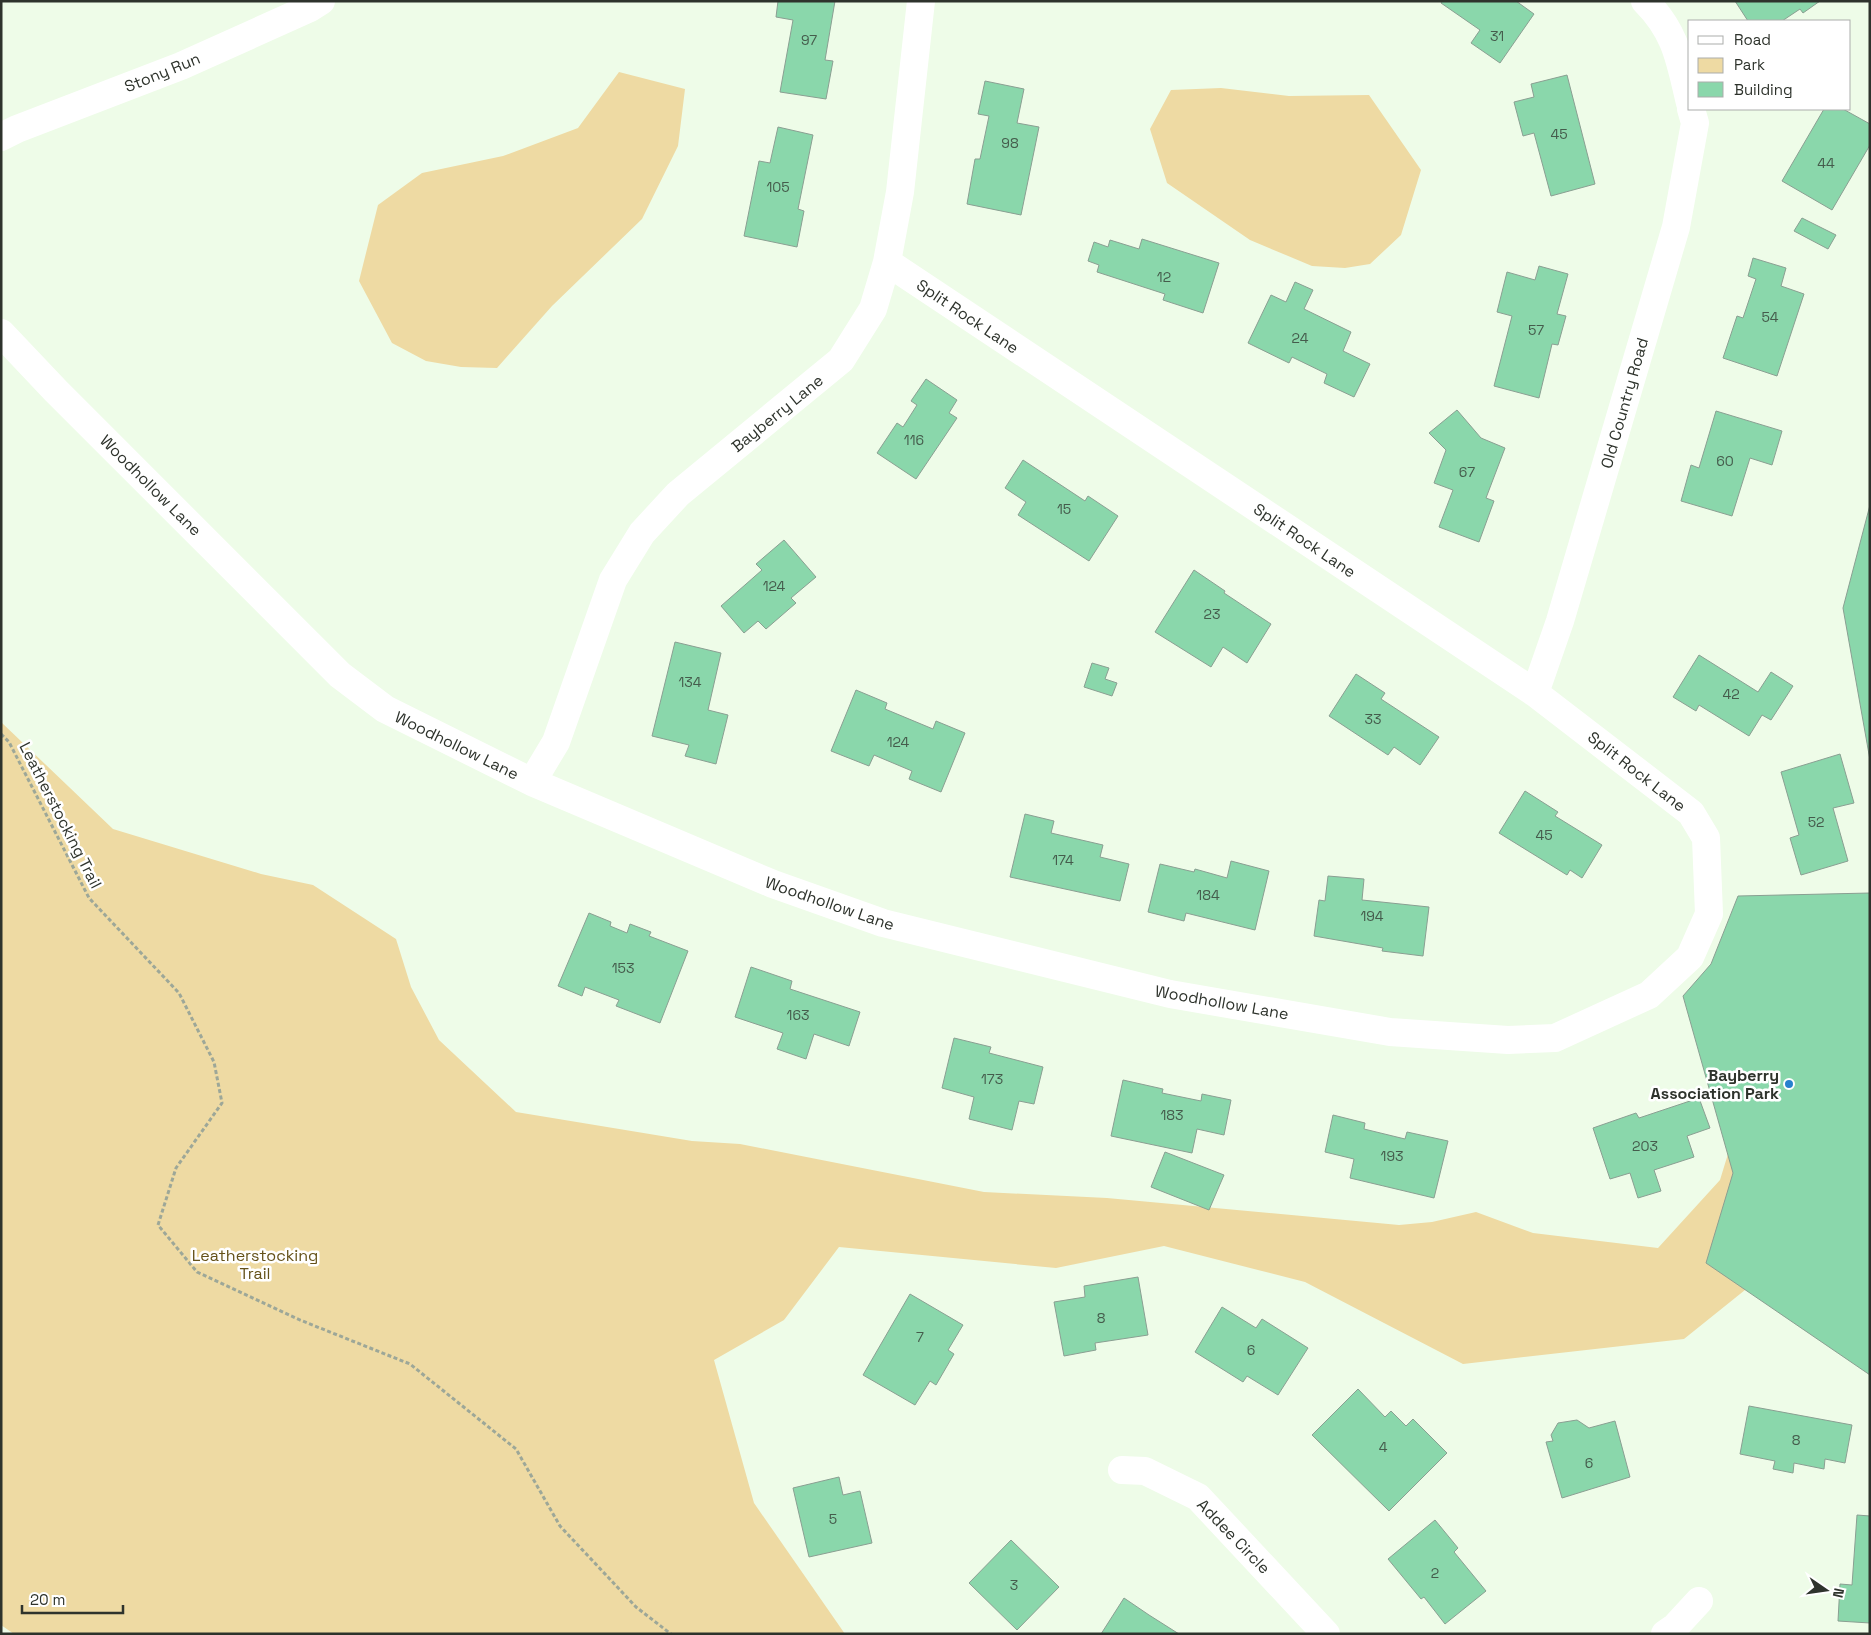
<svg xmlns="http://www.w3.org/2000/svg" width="1871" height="1635" font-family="'Space Grotesk',sans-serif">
<rect width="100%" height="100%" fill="#eefce8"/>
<path fill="#eedaa3" d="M619,72L685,89L678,146L642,219L552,306L497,368L461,367L426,361L392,343L359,281L378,205L422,173L503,156L578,128Z
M1221,88L1289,96L1369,95L1421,170L1401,235L1370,264L1345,268L1312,266L1250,240L1167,183L1150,129L1171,90Z
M1,722L113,829L261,874L313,885L396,939L411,987L439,1040L516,1112L692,1141L740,1144L984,1192L1107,1198L1399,1225L1432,1222L1476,1212L1533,1233L1658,1248L1720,1180L1739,1118L1806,1241L1684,1339L1463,1364L1305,1282L1164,1246L1056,1268L839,1247L784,1320L714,1360L754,1503L845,1634H14L1,1625Z"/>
<path fill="#8ad7ab" stroke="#8a9f92" d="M778,1H835L825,60L833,61L826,99L780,92L793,20L776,17Z
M1442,1H1516L1534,14L1500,63L1471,43L1480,30L1441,3Z
M1735,1H1820L1803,13L1800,9L1782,21H1748Z
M1567,75L1595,184L1551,196L1534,133L1523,136L1514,102L1534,97L1531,84Z
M985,81L1024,89L1017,123L1039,127L1021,215L967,204L975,159H980L989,116L978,114Z
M1824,109H1843L1870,124V145L1832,210L1782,181Z
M778,127L813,135L798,209L804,211L797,247L744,236L759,161L770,163Z
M1802,218L1836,235L1828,249L1794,231Z
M1142,239L1219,263L1203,313L1163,300L1165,294L1097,272L1099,265L1088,261L1094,242L1108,247L1110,240L1139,249Z
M1753,258L1786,268L1781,286L1804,294L1777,376L1723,358L1737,316L1743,318L1756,279L1748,276Z
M1539,266L1568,274L1557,314L1566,316L1558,345L1552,344L1539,398L1494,386L1512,316L1497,312L1507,272L1535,280Z
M1295,282L1313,290L1304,309L1351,332L1343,351L1370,364L1354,397L1324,383L1327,374L1292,357L1289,363L1248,343L1271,295L1286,302Z
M926,379L957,400L949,413L957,418L916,479L877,453L897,423L903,427L917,405L911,401Z
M1457,410L1481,438L1505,448L1486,498L1494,501L1479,542L1439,527L1453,490L1434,483L1446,450L1429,433Z
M1716,411L1782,431L1772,465L1750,458L1732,516L1681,501L1691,465L1699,468Z
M1023,460L1085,501L1088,496L1118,516L1089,561L1018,515L1026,502L1005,488Z
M1870,505V760L1843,608Z
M784,540L816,577L791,598L796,603L766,629L758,621L744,633L721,606L762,570L756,564Z
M1194,570L1225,591L1224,593L1271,624L1247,663L1223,647L1211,667L1155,632Z
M675,642L721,653L708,710L728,715L716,764L685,756L689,745L652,736Z
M1699,655L1758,692L1771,672L1793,686L1771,720L1762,715L1749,736L1699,705L1696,711L1673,697Z
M1092,663L1109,668L1105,679L1117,683L1112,696L1084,687Z
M1356,674L1385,693L1381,699L1439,737L1420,765L1394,747L1388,755L1329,716Z
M856,690L887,703L885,709L933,729L936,721L965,733L941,792L909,779L912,771L874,755L869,766L831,751Z
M1840,754L1854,803L1833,808L1848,861L1801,875L1790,838L1799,835L1781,772Z
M1525,791L1558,812L1555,816L1602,845L1582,878L1570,870L1567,875L1499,833Z
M1025,814L1054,821L1051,833L1103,845L1100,857L1129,864L1120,901L1010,877Z
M1231,861L1269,871L1255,930L1186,913L1184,921L1148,912L1160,864L1194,872L1195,869L1227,878Z
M1328,876L1364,879L1362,900L1429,907L1423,956L1382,951L1383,948L1314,936L1319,900L1325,901Z
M1870,893V1375L1706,1263L1733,1173L1683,996L1711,964L1738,896Z
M589,913L611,922L610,926L627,933L630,924L651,932L649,936L688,951L660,1023L616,1006L619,1000L585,987L582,996L558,986Z
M751,967L792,981L790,989L860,1012L849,1046L814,1034L806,1059L777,1049L783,1033L735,1017Z
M954,1038L991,1047L989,1053L1043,1067L1034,1104L1019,1101L1012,1130L969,1119L974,1097L942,1088Z
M1123,1080L1163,1089L1162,1093L1201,1101L1202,1094L1231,1100L1224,1135L1197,1129L1192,1153L1111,1136Z
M1699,1098L1710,1128L1687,1136L1694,1157L1654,1170L1661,1191L1638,1198L1630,1173L1610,1179L1593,1128L1636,1113L1639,1118Z
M1333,1115L1365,1123L1364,1129L1405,1139L1407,1132L1448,1141L1434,1198L1350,1178L1354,1159L1325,1152Z
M1165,1152L1224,1175L1209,1210L1151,1187Z
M1138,1277L1148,1335L1095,1343L1096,1350L1064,1356L1054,1302L1085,1297L1084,1286Z
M910,1294L963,1325L948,1350L954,1354L936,1385L930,1381L915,1405L863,1375Z
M1222,1307L1256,1328L1262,1319L1308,1348L1278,1395L1247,1376L1243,1382L1195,1352Z
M1358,1389L1385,1417L1391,1411L1406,1426L1413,1419L1447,1453L1389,1511L1312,1435Z
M1749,1406L1852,1425L1845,1463L1825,1459L1824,1469L1794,1463L1793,1473L1773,1469L1775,1461L1740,1454Z
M1577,1420L1589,1428L1615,1421L1630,1477L1562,1498L1546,1442L1553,1441L1551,1435L1558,1423Z
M839,1477L843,1495L860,1491L872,1543L809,1557L793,1488Z
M1857,1515L1870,1516V1623L1838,1621L1840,1584L1852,1585Z
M1435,1520L1458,1548L1454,1552L1486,1591L1445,1624L1424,1597L1421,1599L1388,1559Z
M1011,1540L1059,1587L1017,1630L969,1583Z
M1124,1598L1149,1615L1179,1634H1101Z"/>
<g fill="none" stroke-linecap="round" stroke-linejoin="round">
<path stroke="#9da798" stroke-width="3" stroke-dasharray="4 2.5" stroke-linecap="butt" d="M1,734L9,742L89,898L179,993L214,1062L222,1103L176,1168L158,1225L197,1272L300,1320L410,1364L516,1449L560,1526L636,1607L671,1634"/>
<path stroke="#fff" stroke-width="28" d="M1645,1C1677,33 1680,62 1690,103
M1,137L17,129L181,66L310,8L321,1
M1,333L56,391L340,675L385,709L532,782L773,884L883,923L1170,994L1390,1032L1508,1040L1555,1038L1649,995L1690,957L1709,914L1706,838L1691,813L1535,693L887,262
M1535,693L1560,621L1676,227L1695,123L1691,109
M532,782L556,742L613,580L642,533L678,494L841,360L873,309L887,262L900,192L921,1
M1122,1470L1145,1471L1198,1497L1326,1634
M1665,1634L1675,1627L1699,1601"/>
</g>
<circle fill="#2781ce" stroke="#fff" stroke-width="2" cx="1789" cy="1084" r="5"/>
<g text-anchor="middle" stroke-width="5" stroke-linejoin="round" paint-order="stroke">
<g font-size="14" fill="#455c4c">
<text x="1497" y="41">31</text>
<text x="809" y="45">97</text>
<text x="1559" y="139">45</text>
<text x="1010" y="148">98</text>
<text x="1826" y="168">44</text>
<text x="778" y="192">105</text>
<text x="1164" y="282">12</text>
<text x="1770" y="322">54</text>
<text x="1536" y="335">57</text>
<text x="1300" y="343">24</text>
<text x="914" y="445">116</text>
<text x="1725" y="466">60</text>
<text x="1467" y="477">67</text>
<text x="1064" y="514">15</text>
<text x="774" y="591">124</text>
<text x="1212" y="619">23</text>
<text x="690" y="687">134</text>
<text x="1731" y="699">42</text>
<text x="1373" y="724">33</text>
<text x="898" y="747">124</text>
<text x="1816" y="827">52</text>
<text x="1544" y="840">45</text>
<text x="1063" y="865">174</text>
<text x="1208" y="900">184</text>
<text x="1372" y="921">194</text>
<text x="623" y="973">153</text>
<text x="798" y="1020">163</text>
<text x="992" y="1084">173</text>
<text x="1172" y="1120">183</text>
<text x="1645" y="1151">203</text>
<text x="1392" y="1161">193</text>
<text x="1101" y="1323">8</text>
<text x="920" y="1342">7</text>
<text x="1251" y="1355">6</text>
<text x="1796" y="1445">8</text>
<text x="1383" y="1452">4</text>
<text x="1589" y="1468">6</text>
<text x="833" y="1524">5</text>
<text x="1435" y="1578">2</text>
<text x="1014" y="1590">3</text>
</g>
<g font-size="16" fill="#2e332c" stroke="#fff">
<text transform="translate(162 72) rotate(-22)" y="6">Stony Run</text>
<text transform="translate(968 316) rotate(34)" y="6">Split Rock Lane</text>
<text transform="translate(1624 403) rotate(-74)" y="6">Old Country Road</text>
<text transform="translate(777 413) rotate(-39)" y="6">Bayberry Lane</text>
<text transform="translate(151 485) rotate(45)" y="6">Woodhollow Lane</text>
<text transform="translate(1305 540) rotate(34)" y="6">Split Rock Lane</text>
<text transform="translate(457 745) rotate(26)" y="6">Woodhollow Lane</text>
<text transform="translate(1637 771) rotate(38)" y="6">Split Rock Lane</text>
<text transform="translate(61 815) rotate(63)" y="6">Leatherstocking Trail</text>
<text transform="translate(830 903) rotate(19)" y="6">Woodhollow Lane</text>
<text transform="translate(1222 1002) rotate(10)" y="6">Woodhollow Lane</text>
<text transform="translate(1234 1536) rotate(46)" y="6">Addee Circle</text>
</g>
<g font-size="16" font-weight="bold" fill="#2e332c" stroke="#fff" text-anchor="end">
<text x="1779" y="1081">Bayberry<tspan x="1779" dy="18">Association Park</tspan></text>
</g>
<g font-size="16" fill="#645119" stroke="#fff">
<text x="255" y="1261">Leatherstocking<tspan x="255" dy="18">Trail</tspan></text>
</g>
</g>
<rect width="1871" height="1635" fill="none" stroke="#2e332c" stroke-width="5"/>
<rect x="1688" y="20" width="162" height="90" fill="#ffffff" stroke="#abadab"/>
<rect x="1698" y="36" width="25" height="8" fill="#ffffff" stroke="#abadab"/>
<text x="1734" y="45" font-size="15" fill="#2e332c">Road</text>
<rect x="1698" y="58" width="25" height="15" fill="#eedaa3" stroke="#abadab"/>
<text x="1734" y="70" font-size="15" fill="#2e332c">Park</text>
<rect x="1698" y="82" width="25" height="15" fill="#8ad7ab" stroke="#abadab"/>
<text x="1734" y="95" font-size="15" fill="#2e332c">Building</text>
<g transform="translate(1826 1590) rotate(103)" stroke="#ffffff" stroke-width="4" paint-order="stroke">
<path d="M0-4L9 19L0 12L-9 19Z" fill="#2e332c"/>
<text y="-8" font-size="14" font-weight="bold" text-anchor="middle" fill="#2e332c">N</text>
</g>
<path d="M22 1605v8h101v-8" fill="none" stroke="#2e332c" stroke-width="2.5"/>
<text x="30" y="1605" font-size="15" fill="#2e332c" stroke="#ffffff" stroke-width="4" paint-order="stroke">20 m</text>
</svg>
